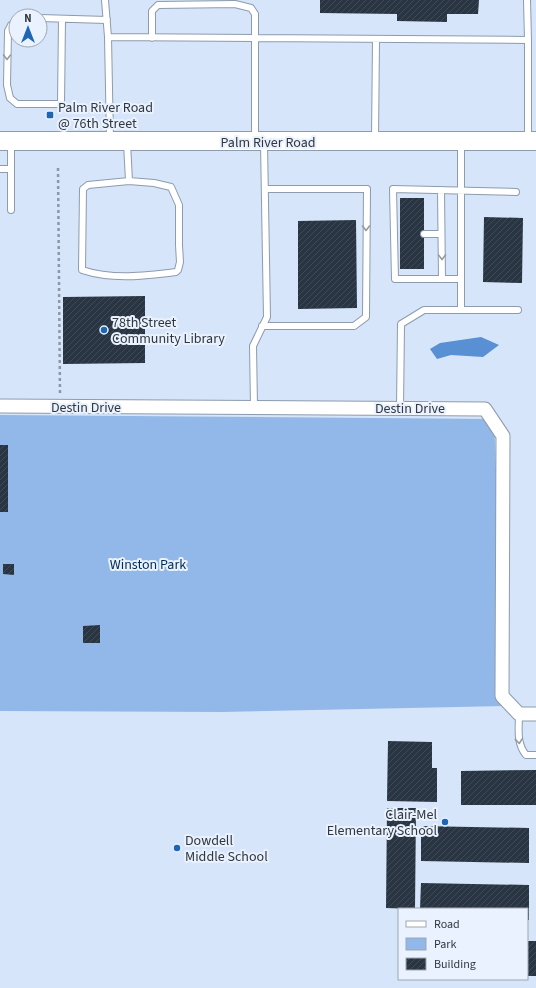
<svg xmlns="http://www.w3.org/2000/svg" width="536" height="988" font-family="'Source Sans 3',sans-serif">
<defs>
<pattern id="building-hatch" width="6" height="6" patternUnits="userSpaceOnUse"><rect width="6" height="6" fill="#293543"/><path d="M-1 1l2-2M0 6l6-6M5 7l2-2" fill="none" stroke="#404a56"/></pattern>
</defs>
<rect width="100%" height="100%" fill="#d6e5f9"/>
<path fill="#91b8e8" d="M0,415L494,419L505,706L223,712L0,711Z"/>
<path fill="#5890d3" d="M481,337L499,345L483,357L451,355L437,359L430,349L440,343Z"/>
<path fill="url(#building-hatch)" d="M320,0H479L478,14H447V22L397,21V14L320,13Z
M400,198H424V269H400Z
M484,217L523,218L522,283L483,282Z
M356,220L357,308L298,309V221Z
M145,296V363L63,364V297Z
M0,445H8V512H0Z
M3,564H14V575L3,574Z
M100,625V643H83V626Z
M388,741L432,742V768H437V802L387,801Z
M536,770V805H461V771Z
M387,808H416L415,909L386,908Z
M421,826L529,828V863L421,861Z
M421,883L529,885V920H527V909H420Z
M527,941H536V976H527Z"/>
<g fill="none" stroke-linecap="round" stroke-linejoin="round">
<g stroke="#8d9bad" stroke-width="8">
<path id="lane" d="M105,0L108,37L110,140
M527,0L528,40
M40,18L107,20
M16,21L11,25L8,31L7,85L10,98L17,104H61L62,19
M108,37L528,40V139
M152,38V11L158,5L235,4L251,8L255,14V140
M375,139L376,40
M11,143V210
M127,143L129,181L88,185L83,189L82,270C112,280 145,276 176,272L178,270L180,262L179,245V205L171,187L154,183L129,181
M0,169H11
M441,190L442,279
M424,234H441
M460,279H395L393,189L516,192
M461,310H518
M262,326H354L366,317L367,189H265
M254,407L253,346L267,317L264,143
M400,408L401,324L424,310H461V143
M519,714C519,728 516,743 526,755H536"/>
</g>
<g stroke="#8d9bad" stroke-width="15">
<path id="street" d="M0,406L485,409L503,436L502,696L519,714H536"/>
</g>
<g stroke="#8d9bad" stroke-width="20">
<path id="secondary" d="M0,141H536"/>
</g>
<path stroke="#8d98a6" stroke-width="2.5" stroke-dasharray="3 3" stroke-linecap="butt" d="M58,168L60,393"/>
<use href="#lane" stroke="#fff" stroke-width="6"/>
<use href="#street" stroke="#fff" stroke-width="13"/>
<use href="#secondary" stroke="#fff" stroke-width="18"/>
</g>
<defs><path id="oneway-chevron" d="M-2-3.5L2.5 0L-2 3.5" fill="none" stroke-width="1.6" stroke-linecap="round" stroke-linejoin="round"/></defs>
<g stroke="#989b9e">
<use href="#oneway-chevron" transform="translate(7 57) rotate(91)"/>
<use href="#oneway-chevron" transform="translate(366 228) rotate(90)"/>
<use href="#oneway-chevron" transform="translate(442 257) rotate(89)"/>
<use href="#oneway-chevron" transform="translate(519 741) rotate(84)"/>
</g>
<g fill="#1d66b6" stroke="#e9f2fe" stroke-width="1.5">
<rect x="46" y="111" width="8" height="8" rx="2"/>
<circle cx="104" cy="330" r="4"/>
<circle cx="445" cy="822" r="4"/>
<circle cx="177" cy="848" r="4"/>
</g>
<g text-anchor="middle" stroke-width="4" stroke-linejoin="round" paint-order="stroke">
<g font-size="14" fill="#31373e" stroke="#e9f2fe" text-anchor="start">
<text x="58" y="112">Palm River Road<tspan x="58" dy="16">@ 76th Street</tspan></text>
<text x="112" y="327">78th Street<tspan x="112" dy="16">Community Library</tspan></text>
<text x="437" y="819" text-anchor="end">Clair-Mel<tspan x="437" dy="16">Elementary School</tspan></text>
<text x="185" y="845">Dowdell<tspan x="185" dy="16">Middle School</tspan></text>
</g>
<g font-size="14" fill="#31373e" stroke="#e9f2fe">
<text x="268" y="147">Palm River Road</text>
<text x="86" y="412">Destin Drive</text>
<text x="410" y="413">Destin Drive</text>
</g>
<g font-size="14" fill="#032b56" stroke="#e9f2fe">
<text x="148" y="569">Winston Park</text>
</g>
</g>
<rect x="398" y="908" width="130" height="72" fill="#e9f2fe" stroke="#9fa7b1"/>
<rect x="406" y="921" width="20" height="6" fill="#ffffff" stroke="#9fa7b1"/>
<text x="434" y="928" font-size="12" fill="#31373e">Road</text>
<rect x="406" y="938" width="20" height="12" fill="#91b8e8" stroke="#9fa7b1"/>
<text x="434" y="948" font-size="12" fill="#31373e">Park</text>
<rect x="406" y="958" width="20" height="12" fill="url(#building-hatch)" stroke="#9fa7b1"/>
<text x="434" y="968" font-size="12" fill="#31373e">Building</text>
<g transform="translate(28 28)"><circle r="19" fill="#e9f2fe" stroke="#9fa7b1"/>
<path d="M0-3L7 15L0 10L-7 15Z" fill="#1d66b6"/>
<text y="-6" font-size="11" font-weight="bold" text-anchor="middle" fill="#31373e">N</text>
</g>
</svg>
